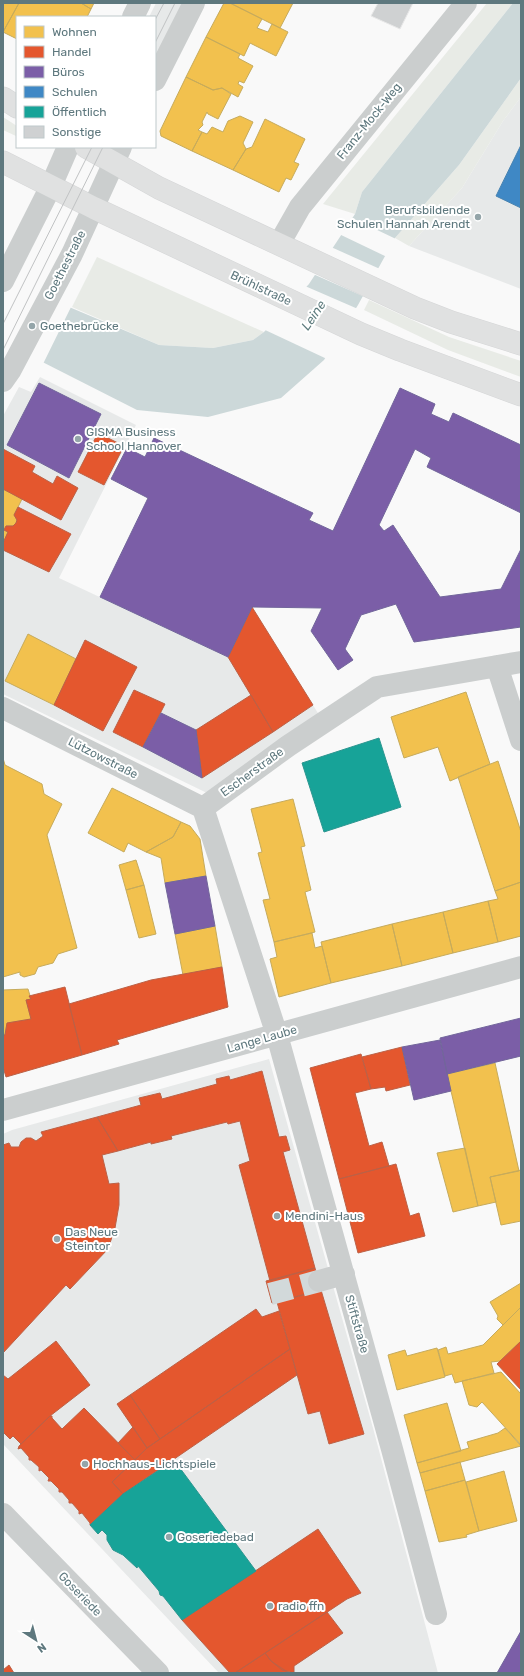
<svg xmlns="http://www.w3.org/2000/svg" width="524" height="1676" font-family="Rubik,sans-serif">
<rect width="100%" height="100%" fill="#f9f9f9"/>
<path fill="#e7e9e9" d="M156,3H183L155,58V17H149Z
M521,97V289L409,246L462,188L503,121Z
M40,377L136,425L59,578L228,657L252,607L321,718L207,793L3,694V416L19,387L31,392Z
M269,1059L373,1428L438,1673H219L3,1444V1134L12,1130Z"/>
<path fill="#e8ebe6" d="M487,3H513L362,192L355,214L323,204Z
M521,78V97L503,121L462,188L409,246L395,238L459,165Z
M3,117L17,126L16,136L3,130Z
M97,257L264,332L253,340L213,348L159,345L72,307Z
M369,300L449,337L521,361V377L448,350L364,310Z"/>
<path fill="#ccd8d9" d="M513,3H521V78L459,165L395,238L358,305L324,360L281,398L208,417L137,410L3,342V279L159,345L213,348L253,340L264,332L309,284L355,214L362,192Z"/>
<path fill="#f9f9f9" d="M350,217L396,239L387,257L339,234Z
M331,247L380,269L365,297L313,274Z
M3,277L72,305L43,364L3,344Z
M305,286L358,309L327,359L263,329Z"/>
<path fill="#f2c14e" stroke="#c6ab5c" d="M3,3H19L3,32Z
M19,3H81L91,9L87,17H17V39L3,32Z
M81,3H94L91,9Z
M224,3H230L262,19L257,28L268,32L272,24L288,32L276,56L250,43L244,56L206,37Z
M230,3H293L280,28Z
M206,37L240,54L238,58L253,66L244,83L239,81L238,84L243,87L238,97L222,88L213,90L186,77Z
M186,77L213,90L222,88L231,94L218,119L208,114L207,112L202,122L203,125L198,130L202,132L192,151L161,136L160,131Z
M240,116L253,122L243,143L246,149L233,170L192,151L202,132L207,134L212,127L223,132L228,121Z
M265,119L305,139L294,162L299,164L291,180L286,178L279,192L233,170L246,149L252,147Z
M3,489L22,499L14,515L17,520L16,523L13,526H6L4,530L8,532L3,543Z
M28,634L76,659L54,705L5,681Z
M466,692L490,764L450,781L438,747L404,758L391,717Z
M3,758L5,765L42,784L44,794L62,804L47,835L77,948L58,954L53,963L38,967L35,974L24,977L20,975V972L3,977Z
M498,761L521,832V882L495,891L458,777Z
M112,788L181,822L173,837L146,852L128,843L124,852L88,833Z
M293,799L305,846L301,847L311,890L305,892L315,932L274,942L263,900L270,899L258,853L262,852L251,809Z
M181,822L190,826L200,839L206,876L165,883L161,858L146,852L173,837Z
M136,860L144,885L126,890L119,865Z
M521,882V936L498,942L488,901L498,899L495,891Z
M144,885L156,934L139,938L126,890Z
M488,901L498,942L453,953L443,912Z
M443,912L453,953L402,966L392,924Z
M392,924L402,966L331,983L321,942Z
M215,926L222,967L183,975L175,934Z
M312,933L315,948L322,946L331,983L279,997L270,959L277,957L274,942Z
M28,989L31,999L26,1000L31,1019L7,1023L5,1035H3V990Z
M495,1063L519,1171L490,1177L496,1202L478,1206L447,1074Z
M465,1148L478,1206L453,1212L437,1153Z
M521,1170V1221L501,1225L490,1177Z
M521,1283V1307L503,1325L497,1319L498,1316L490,1302Z
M521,1307V1341L500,1361L491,1362L494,1373L455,1383L452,1374L445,1376L438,1350L446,1347L448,1354L483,1345Z
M437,1348L445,1377L397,1390L388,1355L405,1350L407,1356Z
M501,1372L521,1394V1445L482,1402L477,1407L469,1405L462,1381Z
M447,1403L461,1451L417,1463L404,1415Z
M505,1428L521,1446L420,1473L417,1463L469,1448L467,1442L498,1433Z
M460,1462L465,1480L425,1491L420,1473Z
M504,1471L517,1521L479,1531L466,1482Z
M465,1480L479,1531L466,1535L467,1537L439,1542L425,1491Z"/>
<path fill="#e4572e" stroke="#bc6146" d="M98,433L124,446L104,485L78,472Z
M3,449L35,466L32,472L53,484L57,476L78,488L61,520L3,489Z
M18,507L71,534L49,572L3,550V543L8,532L4,530L6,526H13L16,523L17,520L14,515Z
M252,607L313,705L273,732L228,657Z
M85,640L137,667L103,731L54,705Z
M134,690L165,704L143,747L113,732Z
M251,695L273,732L202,778L196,730Z
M222,967L228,1007L117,1040L119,1044L82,1055L69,1004L151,980Z
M65,987L82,1055L6,1077L3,1067V1035H5L7,1023L31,1019L26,1000L31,999L29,996Z
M402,1047L410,1085L386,1091L385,1087L371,1089L362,1057Z
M361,1054L371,1089L355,1093L369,1146L382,1142L389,1166L339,1179L310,1068Z
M262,1071L279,1137L286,1136L290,1150L283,1152L315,1268L270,1281L239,1165L250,1161L240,1121L228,1124L227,1122L171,1136L172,1139L151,1144V1142L118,1151L97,1117L141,1105L139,1098L160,1093L162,1099L217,1084L216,1079L229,1076L230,1080Z
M97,1117L118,1151L102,1155L109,1184L119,1183V1205L115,1228L108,1249L70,1289L66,1285L3,1353V1145L9,1143L11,1147H19L21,1142L26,1138H31L36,1141L43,1136L41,1132Z
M396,1164L410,1216L419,1213L425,1236L358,1253L339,1179Z
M315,1268L321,1290L272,1303L266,1281Z
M321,1290L364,1434L329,1444L320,1411L308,1414L277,1302Z
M256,1309L262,1317L279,1311L290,1349L160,1439L130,1395Z
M56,1341L90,1385L50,1416L21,1444L13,1436L10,1439L3,1432V1375L8,1379Z
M521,1341V1390L497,1364Z
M290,1349L297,1375L123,1494L112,1482L147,1448Z
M130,1395L160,1439L147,1448L117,1404Z
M84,1408L135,1460L112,1482L123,1494L90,1525V1523L82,1513L79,1514V1511L72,1503H69V1500L62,1492H59V1489L51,1481H48L49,1478L41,1470L39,1471V1467L31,1460H29V1457L21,1448L18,1449L19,1446L50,1416H52V1418L62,1429Z
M133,1427L147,1448L135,1460L118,1443Z
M318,1529L361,1593L347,1599L235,1673H230L182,1620Z
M327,1612L343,1633L294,1666V1673L282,1670L271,1661L265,1653Z
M265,1653L271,1661L289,1673H235Z
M9,1665L14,1673H3V1670Z"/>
<path fill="#7b5ea7" stroke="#72669b" d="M39,383L101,414L69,478L7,445Z
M400,388L435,404L431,414L449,422L453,413L521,445V513L427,467L431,458L415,449L379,525L384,531L393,525L440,597L501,589L521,549V627L414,642L396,604L361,615L345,649L353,660L338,670L311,631L322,608L252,607L228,657L100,597L148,498L111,479L127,448L145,457L154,438L313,513L309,520L333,531Z
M161,713L196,730L202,778L143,747Z
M206,876L215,926L175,934L165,883Z
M521,1018V1056L447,1074L440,1038Z
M440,1040L451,1091L414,1100L402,1047Z
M521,1631V1673H497Z"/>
<path fill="#3f88c5" stroke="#4883b0" d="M521,145V208L496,196Z"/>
<path fill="#17a398" stroke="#2c9690" d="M379,738L401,807L324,832L302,763Z
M174,1460L256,1571L182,1620L163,1596L160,1595L159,1591L138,1566L137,1568L123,1555L113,1550L107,1540V1535L102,1530L98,1534L90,1525L123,1494Z"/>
<path fill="#cfd1d2" stroke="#e8e8e8" d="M378,3H413L400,29L371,16Z"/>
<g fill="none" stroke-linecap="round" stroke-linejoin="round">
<path stroke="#d2d9da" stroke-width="22" stroke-dasharray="22 11" stroke-linecap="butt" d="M270,1294L319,1281"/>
<g stroke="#d5d6d7" stroke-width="23">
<path id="major" d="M3,98L17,107
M86,147L159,188L415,308L451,322L521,344
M3,162L94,208L361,334L400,350L521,395"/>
</g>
<path stroke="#cbcece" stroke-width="22" d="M133,17L140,3
M155,80L194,3
M279,244L300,207L466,3
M3,281L51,186L68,147
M3,381L10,371L72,254L121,147
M497,666L521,740
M3,708L203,808
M203,808L277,1035L392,1449L436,1614
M203,808L288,746L377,687L521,662
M3,1110L521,967
M319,1281L344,1274
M3,1514L158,1673"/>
<use href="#major" stroke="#e0e1e1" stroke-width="22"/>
<path stroke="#c1c3c4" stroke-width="1" d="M155,20L164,3
M155,43L175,3
M3,324L92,147
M3,350L103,147"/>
</g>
<g fill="#94a5a9" stroke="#fff" stroke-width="1.5">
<circle cx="478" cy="217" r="4"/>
<circle cx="32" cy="326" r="4"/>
<circle cx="78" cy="439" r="4"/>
<circle cx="277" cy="1216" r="4"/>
<circle cx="57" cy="1239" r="4"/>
<circle cx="85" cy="1464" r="4"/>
<circle cx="169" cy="1537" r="4"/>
<circle cx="270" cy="1606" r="4"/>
</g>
<g text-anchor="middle" stroke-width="4" stroke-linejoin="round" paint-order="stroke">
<g font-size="12" fill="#5e787e" stroke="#fff">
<text transform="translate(369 121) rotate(-51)" y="4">Franz-Mock-Weg</text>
<text transform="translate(65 265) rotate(-63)" y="4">Goethestraße</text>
<text transform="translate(261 288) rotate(25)" y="4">Brühlstraße</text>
<text transform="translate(103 758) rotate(27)" y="4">Lützowstraße</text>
<text transform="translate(252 772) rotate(-36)" y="4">Escherstraße</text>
<text transform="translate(262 1039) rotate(-16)" y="4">Lange Laube</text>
<text transform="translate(357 1324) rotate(74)" y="4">Stiftstraße</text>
<text transform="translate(80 1594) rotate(46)" y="4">Goseriede</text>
</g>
<g font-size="12" fill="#5e787e" stroke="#fff" text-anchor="start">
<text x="470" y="214" text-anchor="end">Berufsbildende<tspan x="470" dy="14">Schulen Hannah Arendt</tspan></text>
<text x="40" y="330">Goethebrücke</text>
<text x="86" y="436">GISMA Business<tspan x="86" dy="14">School Hannover</tspan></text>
<text x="285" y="1220">Mendini-Haus</text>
<text x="65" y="1236">Das Neue<tspan x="65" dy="14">Steintor</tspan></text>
<text x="93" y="1468">Hochhaus-Lichtspiele</text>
<text x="177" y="1541">Goseriedebad</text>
<text x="278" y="1610">radio ffn</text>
</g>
<g font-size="13" font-style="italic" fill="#5e7c7e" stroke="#fff">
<text transform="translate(313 315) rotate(-56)" y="5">Leine</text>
</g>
</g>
<rect width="524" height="1676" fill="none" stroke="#5e787e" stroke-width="8"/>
<rect x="16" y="16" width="140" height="132" fill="#ffffff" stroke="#bfc9cb"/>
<rect x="24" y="26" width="20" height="12" fill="#f2c14e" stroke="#bfc9cb"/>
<text x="52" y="36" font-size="12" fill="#5e787e">Wohnen</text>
<rect x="24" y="46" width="20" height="12" fill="#e4572e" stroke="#bfc9cb"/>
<text x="52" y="56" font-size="12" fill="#5e787e">Handel</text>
<rect x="24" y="66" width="20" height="12" fill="#7b5ea7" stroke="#bfc9cb"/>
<text x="52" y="76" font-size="12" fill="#5e787e">Büros</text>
<rect x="24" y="86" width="20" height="12" fill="#3f88c5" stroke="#bfc9cb"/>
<text x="52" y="96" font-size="12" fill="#5e787e">Schulen</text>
<rect x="24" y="106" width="20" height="12" fill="#17a398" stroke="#bfc9cb"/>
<text x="52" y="116" font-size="12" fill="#5e787e">Öffentlich</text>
<rect x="24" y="126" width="20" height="12" fill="#cfd1d2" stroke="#bfc9cb"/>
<text x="52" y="136" font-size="12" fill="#5e787e">Sonstige</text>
<g transform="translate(36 1640) rotate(144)" stroke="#ffffff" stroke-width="3" paint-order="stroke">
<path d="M0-3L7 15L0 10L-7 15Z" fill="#5e787e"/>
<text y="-6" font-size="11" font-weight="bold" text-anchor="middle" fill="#5e787e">N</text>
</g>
</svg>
